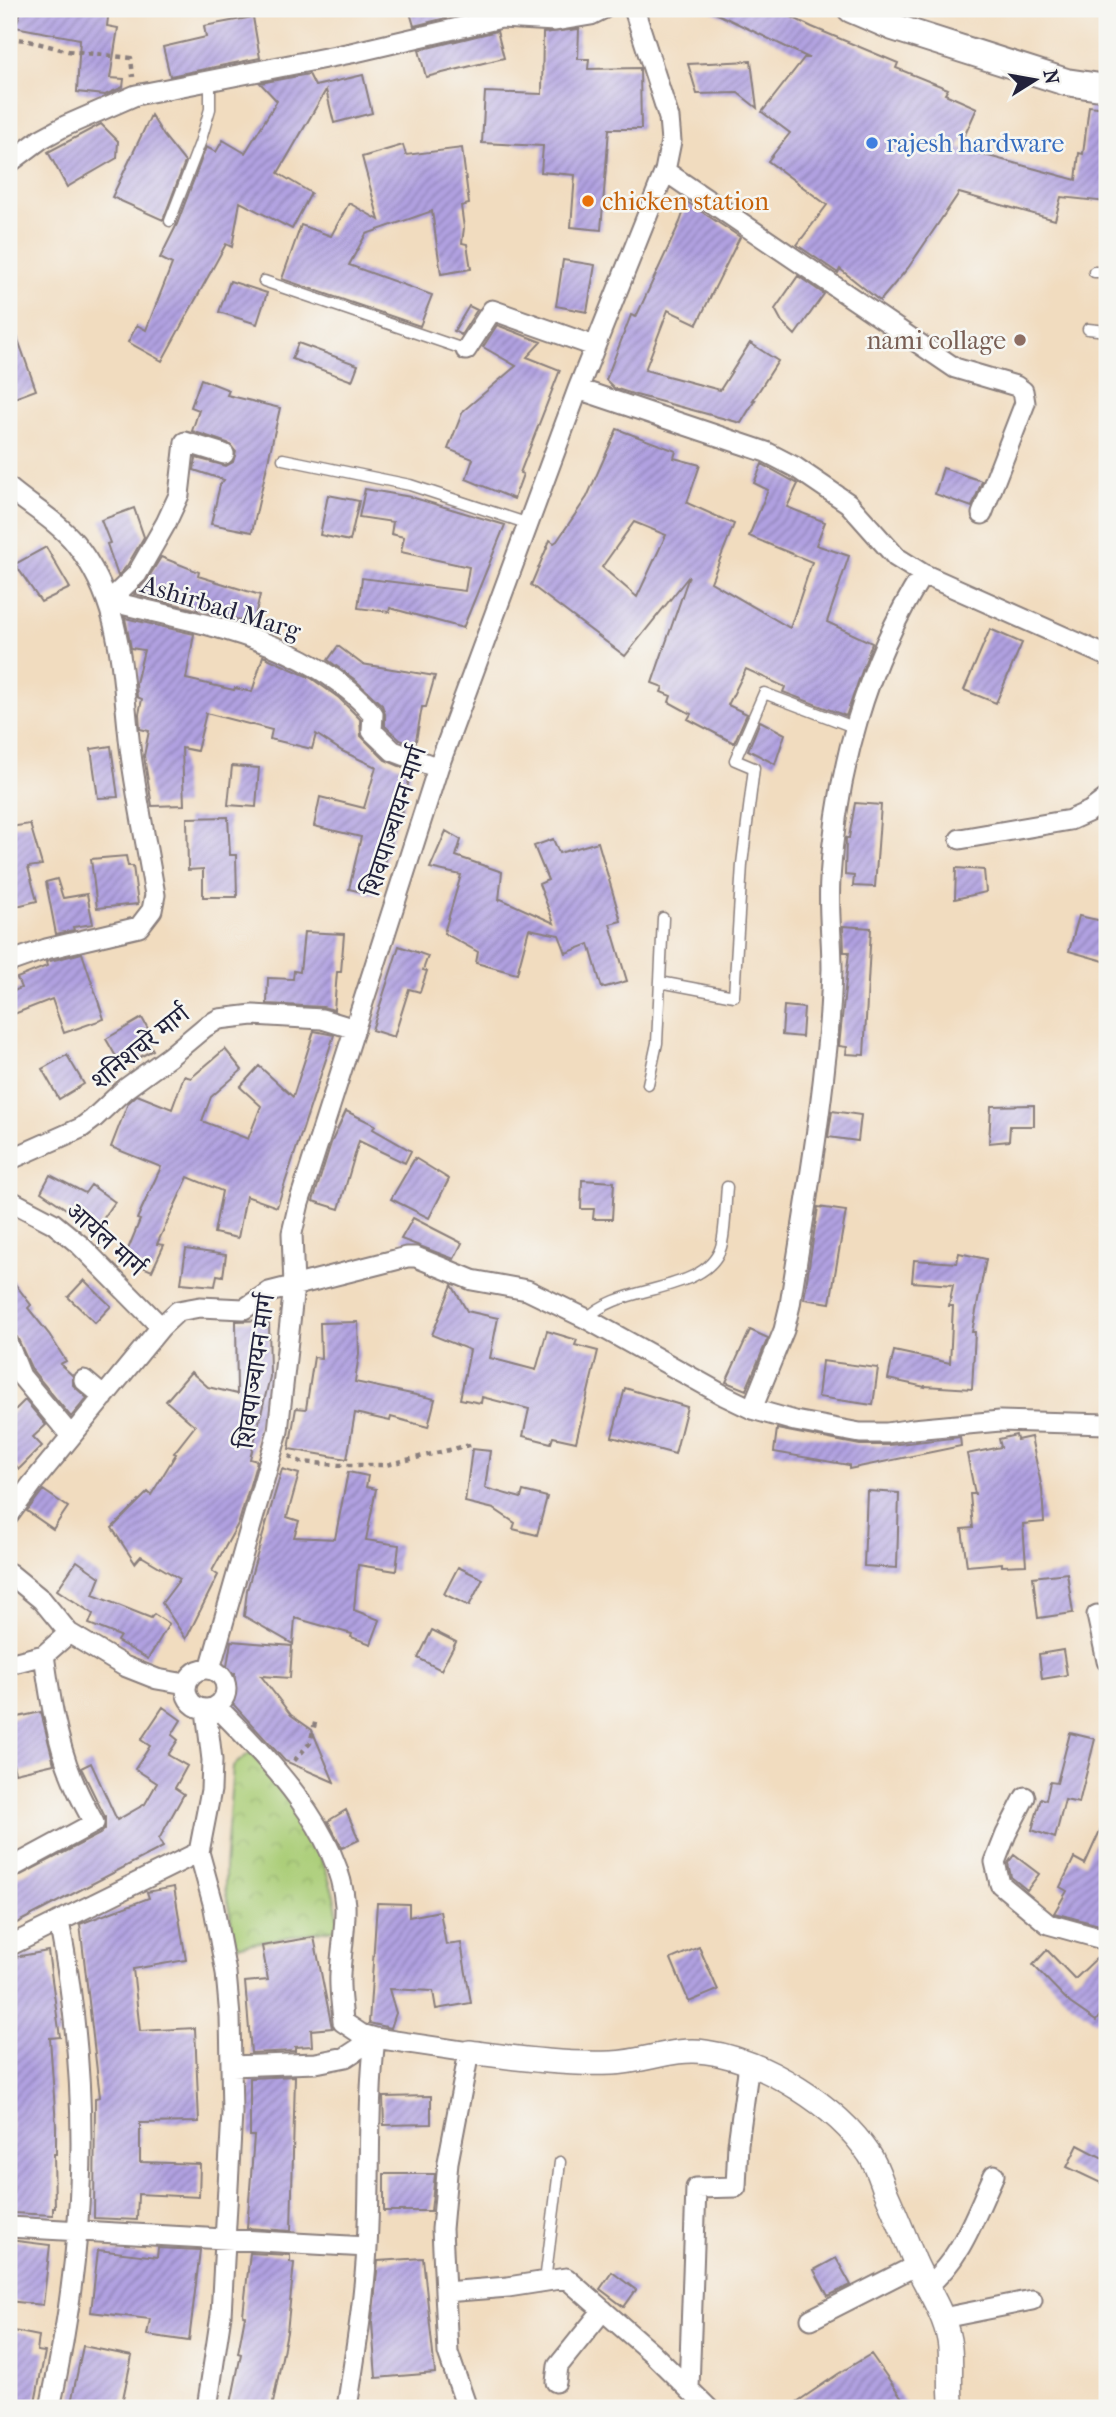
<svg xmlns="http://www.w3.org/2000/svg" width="1116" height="2417" font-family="'IM FELL French Canon','Noto Serif Devanagari',serif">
<defs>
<pattern id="park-crowns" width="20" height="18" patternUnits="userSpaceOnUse" patternTransform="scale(1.75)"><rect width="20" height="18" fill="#aacd77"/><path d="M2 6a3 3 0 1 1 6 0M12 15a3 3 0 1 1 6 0" fill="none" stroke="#92b068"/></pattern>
<pattern id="building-hatch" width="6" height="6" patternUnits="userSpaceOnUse" patternTransform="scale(1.75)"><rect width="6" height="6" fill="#b1a1e1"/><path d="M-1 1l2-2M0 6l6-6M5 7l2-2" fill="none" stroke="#9083b8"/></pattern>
</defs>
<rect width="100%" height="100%" fill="#f6f6f2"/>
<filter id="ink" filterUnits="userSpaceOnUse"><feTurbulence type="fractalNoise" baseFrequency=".0143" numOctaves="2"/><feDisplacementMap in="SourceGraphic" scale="14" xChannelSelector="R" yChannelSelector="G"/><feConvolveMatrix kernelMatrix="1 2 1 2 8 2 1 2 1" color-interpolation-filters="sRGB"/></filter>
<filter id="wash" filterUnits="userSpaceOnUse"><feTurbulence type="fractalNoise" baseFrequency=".00686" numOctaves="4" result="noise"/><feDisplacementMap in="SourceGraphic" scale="28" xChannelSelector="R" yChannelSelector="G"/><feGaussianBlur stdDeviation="1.57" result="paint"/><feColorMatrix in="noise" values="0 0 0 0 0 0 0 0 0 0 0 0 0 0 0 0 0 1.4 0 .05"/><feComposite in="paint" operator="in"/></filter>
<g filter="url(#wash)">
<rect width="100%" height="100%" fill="#f1dcbf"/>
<path fill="url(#park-crowns)" stroke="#667859" stroke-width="2" d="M251,1752C284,1792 316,1835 331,1886C336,1899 337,1914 340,1928L236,1946L225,1888V1867L233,1766Z"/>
<g id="blocks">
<path fill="url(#building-hatch)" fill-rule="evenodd" d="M22,9H109L107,26L118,28L110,78L124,79L123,87L105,95L77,92L80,39L15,27Z
M409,9H444L446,18L414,26Z
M707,9H775L812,27L898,63L896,68L948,89L945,94L977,108L959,148L1076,180L1079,153L1083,154L1089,106L1107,108V202L1061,197L1055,220L959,193L908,268L880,301L840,269L838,273L797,245L827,205L768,161L790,133L762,112L804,58H809Z
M253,17L260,58L170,76L163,47L206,37L204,26Z
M579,29L578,59H589L588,69L640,68L641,129H609L601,230L571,227L575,175L541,172L543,146L482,143L485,92L542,94L543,33Z
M497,31L504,58L426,77L419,50Z
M751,61L757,108L738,93L697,94L688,64Z
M309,74L315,86L363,75L372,113L334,123L326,90L278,173L311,193L292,229L240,202L232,247L226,244L162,361L128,342L137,325L146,330L172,264L160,258L177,224L206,147L216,152L223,140L245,153L277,101L260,83Z
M151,115L164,136L185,162L163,220L112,197Z
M101,124L118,141L117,158L67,187L48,152Z
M403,145L406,155L462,148L469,204L461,206L464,228L462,243L467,244L471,269L441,274L432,211L366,234L349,265L432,295L420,326L282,279L301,225L331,236L349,203L379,220L362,157Z
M687,202L740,237L697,324L668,310L645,370L720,390L750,343L778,361L753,400H755L741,423L636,395L614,388L606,380L631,315L636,317L680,222Z
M563,260L595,265L587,312L556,306Z
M798,276L824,294L795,335L782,322L775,309Z
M230,281L267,293L257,324L219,312Z
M469,306L477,310L461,335L454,331Z
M11,320L36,390L9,400V321Z
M497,325L541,342L527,357L560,370L520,473L523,474L514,499L466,479L473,459L448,449L463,411L516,366L483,347Z
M298,343L358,365L352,381L292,359Z
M201,379L229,390L227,395L280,408L252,532L211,524L220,485L224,480L194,470L196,458L226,466L233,462L236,452L228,443L192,431L199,410L191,407Z
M617,429L676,451L674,458L700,465L687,503L734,524L711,582L790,628L812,562L749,536L768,490L754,483L762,464L798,484L787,507L825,522L816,545L849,556L827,622L872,643L846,716L783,692L785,687L746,669L728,705L747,714L734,743L688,719L691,714L669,702L671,696L661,692L663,687L652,683L689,576L625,656L531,585L550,540L554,543L557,541L587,497ZM634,522L666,535L637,597L602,567Z
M943,468L982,481L972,507L935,494Z
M365,489L411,497L505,525L463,628L390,608L389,612L358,608L362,578L465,591L469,567L401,552L404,537L391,534L393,522L359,517Z
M328,495L359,501L350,541L320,535Z
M134,508L144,537L127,566L118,576L107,544L110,543L101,520Z
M46,547L70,588L41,602L15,564Z
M161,557L199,572L198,576L260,595L253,624L198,608V610L134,594L147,580Z
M125,618L194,634L186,679L234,690L235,688L252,692L263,656L311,678L339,698L360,719L361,736L385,760L411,771L402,811H399L375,895L349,889L361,837L314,826L320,797L364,808L376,767L342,751L316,734L312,749L270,739L272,730L206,713L197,751L182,748L184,805L152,806L144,756L149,731L140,729L139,714L142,699L137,697L136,683L144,650L131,648Z
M990,629L1022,643L996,703L964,690Z
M338,646L362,664L435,676L426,707H422L415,746L400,740L385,726V714L382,705L354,679L328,660Z
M760,721L785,734L775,764L748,750Z
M111,746L118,797L98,798L91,749Z
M232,766L259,768L256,807L228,805Z
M855,803L881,805L875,887L853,886L854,876L845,875L846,838H849Z
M228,817L230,855H236L237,897H203V869L188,870L187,818Z
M30,824L42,865L28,867L37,901L9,908V827Z
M446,831L461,840L456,856L502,872L499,900L501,899L554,923L539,884L548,880L534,846L553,839L559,853L598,842L621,921L610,924L627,981L602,988L589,944L566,953L559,935L529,929L517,974L476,963L478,952L444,933L461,875L430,868Z
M126,856L128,866H133L138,904L97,908L91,859Z
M956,868L984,870L986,892L955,899Z
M57,879L63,898L87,894L93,924L73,927L74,930L56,934L46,882Z
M1079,916L1107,922V962L1069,951Z
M843,926L871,928L864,1055L846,1054L847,1047L839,1046L849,952H844Z
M304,932L344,934L341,972H337L334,1010L323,1007L267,1004L268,978L293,979L294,971L300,972Z
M399,946L428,956L423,970L427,971L420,992L409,989L394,1037L372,1030Z
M82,953L104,1019L64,1033L52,999L9,1016V993L21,988L17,978L47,966L46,962Z
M784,1006L804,1008L802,1037L782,1035Z
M142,1018L152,1036L147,1039L153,1050L122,1067L106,1039Z
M314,1031L334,1035L277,1207L246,1196L238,1238L214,1233L222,1191L188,1177L157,1244L164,1245L152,1271L124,1259L140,1220L137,1219L161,1167L111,1147L128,1103L137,1095L172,1109L184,1076L191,1078L225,1049L242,1070L211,1097L202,1121L248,1139L261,1106L240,1087L259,1066L293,1097Z
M67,1055L84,1084L59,1099L42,1069Z
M1034,1105V1126H1010L1009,1141L989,1143L991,1106Z
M346,1111L375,1125L373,1129L411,1151L405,1163L359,1141L339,1209L313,1201L331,1143Z
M832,1111L861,1115L858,1141L828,1137Z
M415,1158L449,1179L429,1218L391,1199Z
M50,1175L85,1193L91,1185L115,1202L96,1229L41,1192Z
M582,1180L614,1182L612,1219H593L594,1209H581Z
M818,1207L846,1211L830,1303L804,1299Z
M413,1218L462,1243L454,1259L401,1239Z
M186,1249L226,1255L223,1276L217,1275L215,1286L181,1283Z
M959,1253L986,1259L972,1332H975L972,1389L925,1386V1387L888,1379L894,1351L950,1363L953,1306H949L953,1285L912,1282L914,1260L957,1263Z
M9,1276L31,1305L28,1308L49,1334L66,1361L60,1364L73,1376V1385L87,1398L71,1417L32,1370L17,1337L9,1334Z
M84,1280L111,1306L95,1323L68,1297Z
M452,1285L467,1311L498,1318L490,1358L536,1370L547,1331L577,1340L575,1345L598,1351L576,1442L553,1437L551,1443L523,1436L529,1409L482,1397L481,1403L460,1399L470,1350L432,1335Z
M269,1320L270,1377L250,1459L257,1461L239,1522L212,1571L218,1575L186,1639L162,1603L180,1579L141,1556L135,1563L112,1528L148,1492L151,1495L176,1454L174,1453L195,1426L166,1401L191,1372L208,1387L237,1394L236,1321Z
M358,1322L359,1354L355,1382L435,1399L428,1427L391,1417L390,1421L355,1413L347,1459L289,1449L296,1408L306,1409L314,1357L321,1358L320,1323Z
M750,1330L768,1338L746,1390L726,1382Z
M822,1361L878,1368L873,1405L818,1397Z
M625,1388L687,1407L675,1454L612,1437Z
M25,1400L46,1425L33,1437L42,1446L19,1469L9,1458V1416Z
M777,1429L860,1445H889L960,1437L961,1446L849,1469V1465L774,1452Z
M1016,1435L1017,1440L1031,1437L1042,1489L1044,1522L1023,1524L1026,1565L1002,1566V1563L967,1566L962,1529L973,1528L970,1494H975L967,1454L1001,1447L999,1439Z
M472,1449L490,1451L485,1488L521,1498L523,1491L547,1497L537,1535L513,1529L515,1523L494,1509L465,1502Z
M282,1469L299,1474L287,1517L299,1521L294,1537L335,1539L348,1472L368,1476L366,1487L376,1489L366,1540L399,1545L396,1571L358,1565L354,1610L380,1620L371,1644L351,1637L352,1634L295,1618L293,1644L244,1616L247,1590Z
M43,1490L68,1507L53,1529L27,1511Z
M867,1491L899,1493L897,1568L864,1566Z
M77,1561L100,1577L93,1595L151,1618L154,1614L169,1624L148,1659L117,1641L120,1636L89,1624L93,1614L57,1590Z
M458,1567L483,1579L469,1606L444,1594Z
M1067,1573L1073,1613L1038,1618L1033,1577Z
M432,1630L456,1642L441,1670L418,1658Z
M231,1641L292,1646L290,1678L261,1676L291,1715L312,1730L334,1782L285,1761L233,1704L235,1673H226Z
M1063,1650L1067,1675L1042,1679L1039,1654Z
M163,1707L181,1720L172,1735L178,1740L168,1755L187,1766L175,1788L184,1794L159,1839L163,1847L9,1927V1881L100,1834L105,1829V1817L81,1768L91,1763L117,1820L145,1804L157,1783L135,1769L150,1746L141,1740Z
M41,1712L54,1764L15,1773L9,1747V1719Z
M1070,1733L1095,1739L1079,1803L1065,1800L1055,1838L1032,1830L1041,1798L1046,1800L1050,1782L1057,1783Z
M346,1810L359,1840L342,1848L328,1821Z
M1107,1815V1919L1103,1926L1054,1913L1067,1891L1060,1887L1074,1858L1085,1864Z
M1014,1855L1039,1874L1027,1890L1011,1877L1008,1863Z
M174,1887L186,1960L133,1969L140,2031L195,2028L199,2122L140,2123V2162L200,2164L199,2197L138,2194L137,2220L94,2218L95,2098L100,2097L80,1924L149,1898L147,1892Z
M377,1903L409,1904V1917L440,1911L446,1945L461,1943L471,2003L436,2009L433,1991L389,1989L396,2013L391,2028L369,2023Z
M314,1937L332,2028L311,2030L312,2046L295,2047V2051L251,2053L245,1982L268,1980L262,1946Z
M699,1947L718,1990L689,2002L671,1959Z
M1047,1950L1075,1979L1102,1953L1107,1954V2005L1096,2021L1070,2003L1033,1965Z
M48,1951L60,2037L50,2038L56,2126V2154H54L55,2208H53V2215L13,2213L9,1958Z
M295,2076L291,2231L247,2228L254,2136H250V2078Z
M431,2096V2124L384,2125L383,2097Z
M1078,2145L1107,2160V2186L1067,2167Z
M384,2174H435L431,2211H384Z
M9,2240L50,2245L43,2305L9,2301Z
M158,2248L200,2250L189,2341L147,2335L150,2319L91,2312L98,2250L157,2257Z
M250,2253L290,2255V2262L294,2263L287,2332L272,2408H230L241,2354L238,2353L245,2316L243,2315Z
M423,2258L435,2373L376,2378L372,2323L378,2261Z
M836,2258L851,2285L828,2296L814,2270Z
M612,2272L636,2290L624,2307L600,2289Z
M9,2330L39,2336L37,2351L45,2352L34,2408H9Z
M83,2346L132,2356L121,2408H70Z
M871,2354L909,2408H788L838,2374Z"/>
</g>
</g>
<g filter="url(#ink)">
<use href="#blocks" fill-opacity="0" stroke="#8a7f7d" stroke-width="2"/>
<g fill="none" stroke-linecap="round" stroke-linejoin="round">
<g stroke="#8a7f7d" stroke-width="13">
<path id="service" d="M170,221L200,143L210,109V79
M1094,272H1107
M264,281L466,350
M1088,329L1107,331
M283,459L410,485L529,524
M660,982L734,996L742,864L754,768L735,760L764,693L856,728
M648,1084L657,1043L663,918
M587,1319C618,1283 706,1295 721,1247C726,1229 725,1206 727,1187
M545,2281L560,2162"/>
</g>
<g stroke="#8a7f7d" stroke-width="23">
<path id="minor" d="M9,163L41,139L65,126L136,95L351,53L501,18L555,21L591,15L603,9
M665,171L955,368L1016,386L1023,391L1025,403L982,514
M466,350L492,310L594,346
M578,389L766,452L795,467L848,503L896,557L923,574L1107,656
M9,488C30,506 57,521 75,543C124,604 121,673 130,747C136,796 147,846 155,895L152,910L139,927L46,949L9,962
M109,601C201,624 308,639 373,714L372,731L393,751L438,768
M109,601L137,574L166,523L179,495L185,442L224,454
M960,839L1070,820L1090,811L1107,798
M9,1160L81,1128L93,1119L125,1089L169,1057L205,1027L219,1019L253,1015L322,1019L355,1029
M9,1200L53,1223L80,1245L161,1327
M9,1346L21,1376L71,1436
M84,1380L104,1397
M752,1409L784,1330L790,1305C802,1225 817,1145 825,1064C829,1033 831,1000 832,969C832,939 828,909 830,879C836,774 866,663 923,574
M9,1515L32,1484L161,1327L178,1311L200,1307L244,1309L269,1292L407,1257H416L472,1280L527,1290L587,1319L725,1396L752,1409L795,1421L860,1433H887L913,1429L1000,1421L1107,1424
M9,1573L42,1600L69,1633L124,1666L157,1679L186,1684
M1097,1615L1107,1661
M9,1664L44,1655L69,1633
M186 1689a20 20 0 1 1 40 0a20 20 0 1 1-40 0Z
M210,1669L278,1431L294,1286L292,1233L299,1203L438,768L578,389L665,171L671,141L669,118L634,9
M217,1707C267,1757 339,1831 345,1905C346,1928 341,1951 340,1974C339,1990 342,2006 343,2022L361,2034L375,2038L469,2052L448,2162L442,2229L448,2353L467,2408
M206,1710L212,1760L211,1790L199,1852L213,1903L226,1973L230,2017L232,2113L221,2315L207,2408
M1025,1797L1006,1834L995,1862L1000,1884L1048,1924L1099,1938L1107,1942
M9,1869L94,1823C86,1808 78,1794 72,1778C56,1739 50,1696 44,1655
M9,1946L199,1852
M232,2066L316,2063L346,2057L375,2038
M9,2227L367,2247
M927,2286C962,2258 975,2215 994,2175
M445,2292L508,2287L566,2278L652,2353L708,2408
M943,2318L1032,2300
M811,2319L917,2265
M556,2382L558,2366L603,2310
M689,2389L696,2188L736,2187L738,2144L749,2064
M50,2408C87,2240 92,2091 59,1921
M347,2408C355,2355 364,2302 367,2248C371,2178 367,2108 375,2038"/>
</g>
<g stroke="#8a7f7d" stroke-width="26">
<path id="tertiary" d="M469,2052C516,2058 564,2065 612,2063C644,2062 674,2047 706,2052C764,2060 837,2106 869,2154C876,2164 880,2177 884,2188C895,2213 905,2237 915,2262C926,2287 944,2312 949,2340C953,2362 948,2385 952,2408"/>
</g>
<g stroke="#8a7f7d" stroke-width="30">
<path id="secondary" d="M851,9L893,27L1066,82L1107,88"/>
</g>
<path stroke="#8a7f7d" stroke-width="4.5" stroke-dasharray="5 5" stroke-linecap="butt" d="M9,38L25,40L68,51L131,58L133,77
M289,1456L301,1462L339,1465H386L474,1444
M294,1761L310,1743L316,1719"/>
<use href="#service" stroke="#fff" stroke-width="10"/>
<use href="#minor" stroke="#fff" stroke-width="19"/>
<use href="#tertiary" stroke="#fff" stroke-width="23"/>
<use href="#secondary" stroke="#fff" stroke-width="26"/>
</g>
</g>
<circle fill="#3f7fe0" stroke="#f6f6f2" stroke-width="2.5" cx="872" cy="143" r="7"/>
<circle fill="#e8710a" stroke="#f6f6f2" stroke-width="2.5" cx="588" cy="201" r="7"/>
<circle fill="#8d6e63" stroke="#f6f6f2" stroke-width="2.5" cx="1020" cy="340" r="7"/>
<g text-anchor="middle" stroke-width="5" stroke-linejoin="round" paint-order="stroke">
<g font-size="26" fill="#366cbe" stroke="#f6f6f2" text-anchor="start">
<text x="886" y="152">rajesh hardware</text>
</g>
<g font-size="26" fill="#c56008" stroke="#f6f6f2" text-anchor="start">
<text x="602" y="210">chicken station</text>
</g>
<g font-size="26" fill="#785e54" stroke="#f6f6f2" text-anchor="end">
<text x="1006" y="349">nami collage</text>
</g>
<g font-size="26" fill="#22223b" stroke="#f6f6f2">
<text transform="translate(221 607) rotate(17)" y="9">Ashirbad Marg</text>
<text transform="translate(394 821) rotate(-72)" y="9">शिवपाञ्चायन मार्ग</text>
<text transform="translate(140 1047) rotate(-39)" y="9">शनिशचरे मार्ग</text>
<text transform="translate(106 1239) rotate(42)" y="9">आर्यल मार्ग</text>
<text transform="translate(255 1371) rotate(-82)" y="9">शिवपाञ्चायन मार्ग</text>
</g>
</g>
<rect width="1116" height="2417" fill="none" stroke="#f6f6f2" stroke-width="35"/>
<g transform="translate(1035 80) rotate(79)" stroke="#f6f6f2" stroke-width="5" paint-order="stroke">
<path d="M0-5L12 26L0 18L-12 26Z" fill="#22223b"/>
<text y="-10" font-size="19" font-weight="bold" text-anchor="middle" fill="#22223b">N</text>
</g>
</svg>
